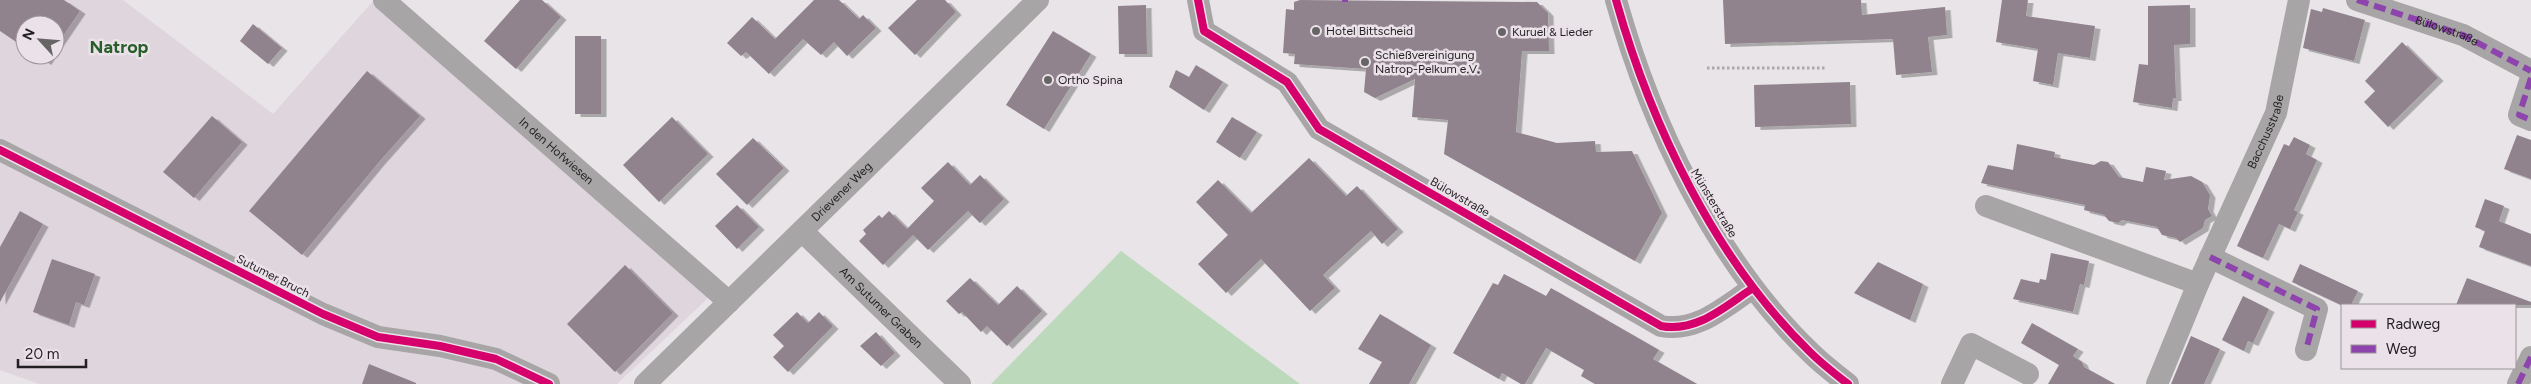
<svg xmlns="http://www.w3.org/2000/svg" width="2531" height="384" font-family="Figtree,sans-serif">
<defs>
<filter id="shadow"><feDropShadow dx="5.5" dy="3" stdDeviation="0" flood-color="#0004"/></filter>
</defs>
<rect width="100%" height="100%" fill="#e8e4e7"/>
<path fill="#dfd5dd" fill-rule="evenodd" d="M0,0H123L273,114L374,0L708,298L617,384H39L0,370ZM25,25H55V55H25Z"/>
<path fill="#bcdabb" d="M1121,251L1300,384H991Z"/>
<path fill="#90838d" filter="url(#shadow)" d="M0,0H64L80,11L55,48V25H25V48L0,31Z
M520,0H542L561,17L516,69L484,41Z
M814,0H839L859,19L863,15L876,28L847,56L834,42L821,55L803,39L769,74L746,52L741,56L727,43L752,17L775,39Z
M917,0H945L956,12L915,55L888,28Z
M1300,0L1537,2L1548,13L1549,51H1522L1516,132L1557,143L1595,141L1596,152L1632,151L1662,213L1635,261L1444,154L1448,120L1412,117L1415,79L1375,98L1364,92L1366,69L1294,64L1295,54L1283,53L1286,9L1294,10V2Z
M1723,0H1861L1862,15L1945,7L1947,35L1928,37L1932,72L1896,75L1893,39L1725,44Z
M2002,0H2028L2026,16L2095,26L2090,58L2058,53L2053,85L2033,81L2038,49L1996,42Z
M1146,5L1147,54H1119L1118,6Z
M2190,5V44L2174,45L2176,98H2173L2172,108L2133,102L2139,64L2148,65V6Z
M2323,8L2365,20L2354,61L2303,48L2311,9L2322,12Z
M253,24L282,48L268,64L240,41Z
M1053,31L1091,54L1044,129L1006,105Z
M575,36H601V114H575Z
M2402,42L2438,78L2388,127L2364,102L2375,91L2365,81Z
M35,55H50L46,62Z
M1196,65L1223,82L1204,110L1169,87L1176,70L1189,77Z
M367,71L420,116L379,162L302,255L249,211Z
M1850,82L1851,124L1755,127L1754,85Z
M212,116L242,142L194,198L163,172Z
M672,117L708,154L659,202L623,165Z
M1232,117L1257,132L1240,158L1216,142Z
M2517,135L2531,140V179L2504,169Z
M2294,137L2310,145L2306,154L2317,160L2294,210L2298,212L2290,229L2279,224L2263,258L2237,246L2284,144L2289,146Z
M753,138L784,168L747,205L716,174Z
M2017,144L2055,152L2054,157L2094,165L2101,161L2108,162L2119,177L2143,182L2146,167L2166,171L2164,180L2191,176L2202,182L2210,195L2208,209L2212,216L2205,220L2203,228L2180,242L2176,238L2162,235L2157,227L2122,220L2118,223L2109,221L2104,215L2084,210L2085,205L1981,183L1988,165L2013,170Z
M1309,158L1346,196L1357,186L1398,229L1382,244L1371,231L1349,251L1323,275L1335,288L1310,311L1261,259L1226,293L1198,264L1228,235L1196,202L1218,180L1251,213Z
M948,162L970,185L980,175L1004,199L980,223L968,211L928,250L907,229L934,201L921,188Z
M2485,199L2504,206L2499,221L2531,234V266L2479,247L2485,231L2475,227Z
M737,205L759,227L737,249L715,226Z
M20,211L43,224L0,302V247Z
M889,211L913,235L883,265L859,241L866,234L863,230L879,215L882,218Z
M2051,253L2089,261L2084,285L2080,284L2073,312L2013,299L2021,279L2039,283L2040,279L2046,280Z
M52,259L95,274L84,305L76,302L69,325L33,312Z
M1878,262L1923,284L1910,320L1854,293Z
M2300,264L2358,291L2351,305H2341L2292,282Z
M625,265L673,313L615,372L567,324Z
M1504,274L1546,296L1551,288L1659,350L1653,359L1697,384H1595L1581,376L1584,370L1546,348L1525,384H1521L1502,373L1499,379L1453,353L1493,283L1498,285Z
M970,278L998,305L1017,286L1042,311L1007,346L987,326L981,332L962,312L959,314L946,301Z
M2467,278L2531,302V305H2456Z
M2243,296L2269,309L2253,343L2248,341L2244,351L2222,340Z
M797,312L808,323L819,312L833,326L788,372L773,357L784,346L773,335Z
M1380,314L1431,345L1409,384H1369L1382,362L1358,349Z
M2032,323L2078,349L2073,356L2082,362L2084,367L2115,384H2048L2059,365L2021,343Z
M876,332L895,353L881,366L860,346Z
M2191,336L2220,349L2204,384H2171Z
M369,364L416,383V384H362Z"/>
<g fill="none" stroke-linecap="round" stroke-linejoin="round">
<path stroke="#aca8ab" stroke-width="3" stroke-dasharray="2.5 2.5" stroke-linecap="butt" d="M1707,68H1827"/>
<g stroke="#a7a5a6" stroke-width="22">
<path id="s1" d="M384,0L729,302"/>
<path d="M1198,0L1204,31L1287,82L1319,129L1661,326C1697,333 1725,306 1753,288"/>
<path d="M1616,0C1651,125 1715,260 1810,352C1822,364 1835,374 1848,384"/>
<path d="M2357,0L2463,35L2531,71"/>
<path d="M2531,78L2519,115L2531,120"/>
<path d="M0,150L323,314L378,337L440,346L496,359L549,384"/>
<path d="M1986,206L2198,284"/>
<path id="s2" d="M802,231L960,384"/>
<path d="M2210,257L2317,309L2306,350"/>
<path id="s3" d="M645,384L1038,0"/>
<path d="M1952,384L1971,344L2028,374"/>
<path id="s4" d="M2157,384L2198,284L2276,113L2299,0"/>
<path d="M2518,384L2531,357"/>
</g>
<g stroke="#8e44ad" stroke-width="6" stroke-dasharray="12 6" stroke-linecap="butt">
<path id="s5" d="M2357,0L2463,35L2531,71"/>
<path d="M1345,2V0"/>
<path d="M2531,78L2519,115L2531,120"/>
<path d="M2210,257L2317,309L2306,350"/>
<path d="M2518,384L2531,357"/>
</g>
<g stroke="#eae2e8" stroke-width="11">
<path id="cycleway" d="M1198,0L1204,31L1287,82L1319,129L1661,326C1697,333 1725,306 1753,288
M1616,0C1651,125 1715,260 1810,352C1822,364 1835,374 1848,384
M0,150L323,314L378,337L440,346L496,359L549,384"/>
</g>
<use href="#cycleway" stroke="#d6006c" stroke-width="8"/>
</g>
<g fill="#676466" stroke="#eae2e8" stroke-width="2">
<circle cx="1316" cy="31" r="5"/>
<circle cx="1502" cy="32" r="5"/>
<circle cx="1365" cy="62" r="5"/>
<circle cx="1048" cy="80" r="5"/>
</g>
<g text-anchor="middle" stroke-width="5" stroke-linejoin="round" paint-order="stroke">
<g font-size="12" fill="#221f21" stroke="#eae2e8" text-anchor="start">
<text x="1326" y="35">Hotel Bittscheid</text>
<text x="1512" y="36">Kuruel &amp; Lieder</text>
<text x="1375" y="59">Schießvereinigung<tspan x="1375" dy="14">Natrop-Pelkum e.V.</tspan></text>
<text x="1058" y="84">Ortho Spina</text>
</g>
<g font-size="12" fill="#221f21" stroke="#eae2e8">
<text dy="4" stroke="none"><textPath href="#s5" startOffset="95">Bülowstraße</textPath></text>
<text dy="4" stroke="none"><textPath href="#s4" startOffset="275">Bacchusstraße</textPath></text>
<text dy="4" stroke="none"><textPath href="#s1" startOffset="229">In den Hofwiesen</textPath></text>
<text dy="4" stroke="none"><textPath href="#s3" startOffset="275">Drievener Weg</textPath></text>
<text transform="translate(1460 197) rotate(30)" y="4">Bülowstraße</text>
<text transform="translate(1714 203) rotate(59)" y="4">Münsterstraße</text>
<text transform="translate(273 276) rotate(27)" y="4">Sutumer Bruch</text>
<text dy="4" stroke="none"><textPath href="#s2" startOffset="110">Am Sutumer Graben</textPath></text>
</g>
<g font-size="18" font-weight="bold" fill="#295e2a" stroke="#eae2e8">
<text x="119" y="53">Natrop</text>
</g>
</g>
<rect x="2341" y="304" width="175" height="65" fill="#eae2e8" stroke="#9a9498"/>
<rect x="2351" y="320" width="25" height="8" fill="#d6006c" stroke="#9a9498"/>
<text x="2386" y="329" font-size="15" fill="#221f21">Radweg</text>
<rect x="2351" y="345" width="25" height="8" fill="#8e44ad" stroke="#9a9498"/>
<text x="2386" y="354" font-size="15" fill="#221f21">Weg</text>
<g transform="translate(40 40) rotate(296)"><circle r="24" fill="#eae2e8" stroke="#9a9498"/>
<path d="M0-4L9 19L0 12L-9 19Z" fill="#676466"/>
<text y="-8" font-size="14" font-weight="bold" text-anchor="middle" fill="#221f21">N</text>
</g>
<path d="M18 359v8h68v-8" fill="none" stroke="#221f21" stroke-width="2.5"/>
<text x="25" y="359" font-size="15" fill="#221f21" stroke="#eae2e8" stroke-width="4" paint-order="stroke">20 m</text>
</svg>
